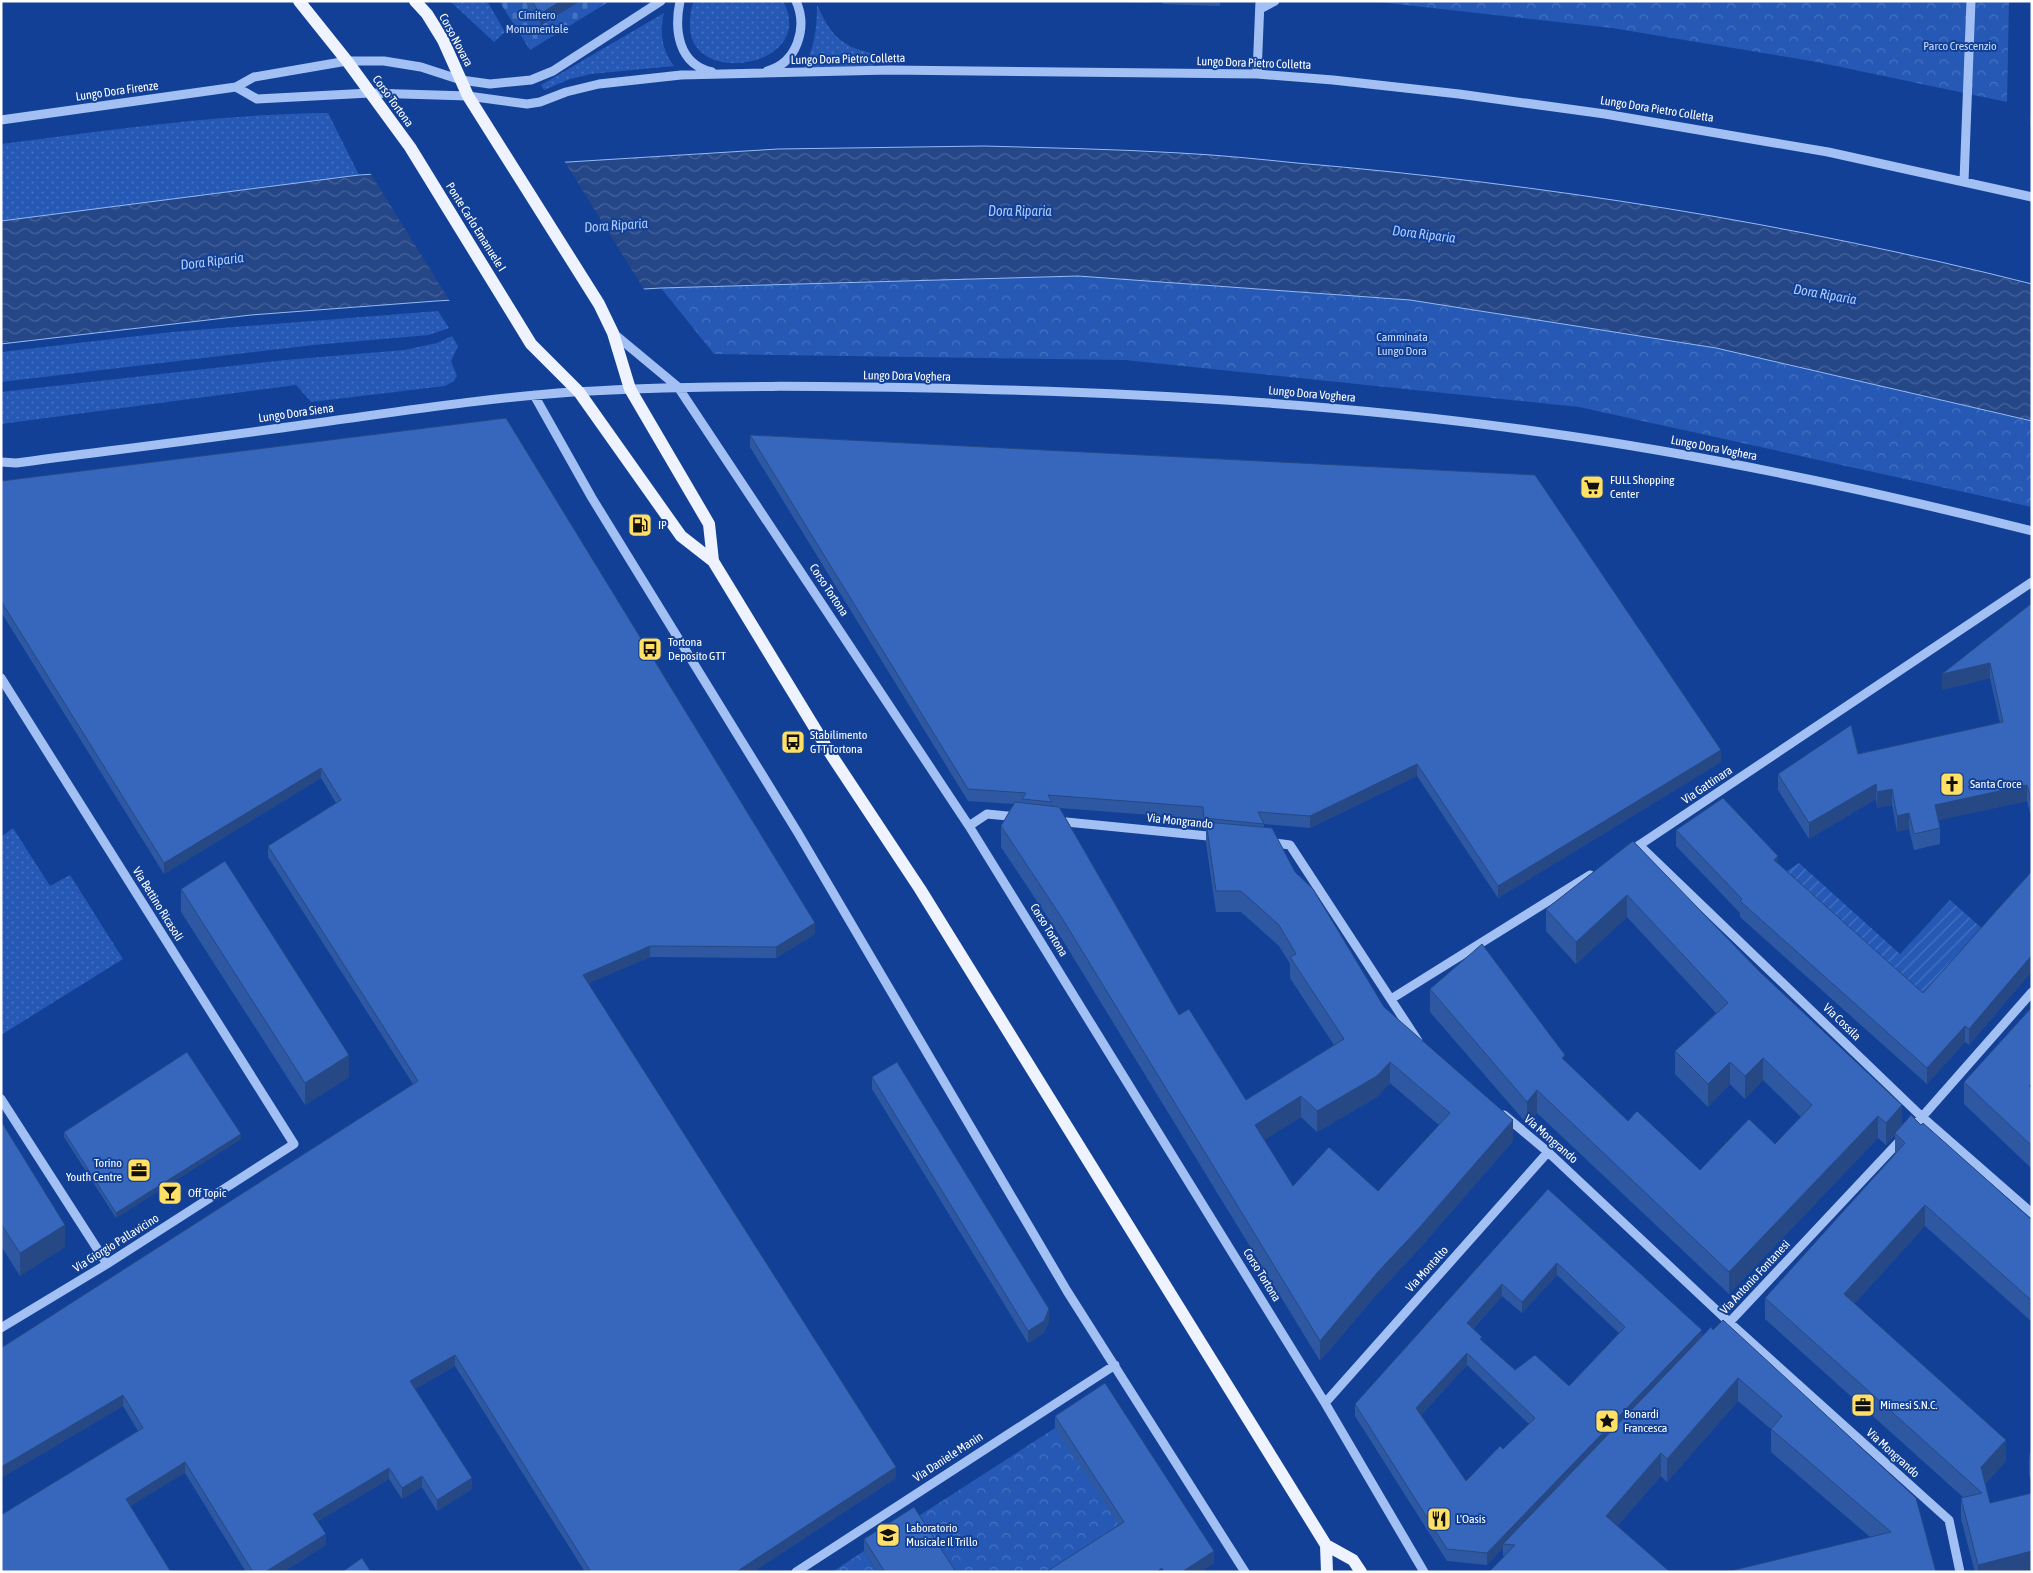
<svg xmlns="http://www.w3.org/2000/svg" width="2033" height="1573" font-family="'Asap Condensed',sans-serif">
<defs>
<pattern id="grass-dots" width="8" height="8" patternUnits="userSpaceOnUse" patternTransform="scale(1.25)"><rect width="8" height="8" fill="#2559b5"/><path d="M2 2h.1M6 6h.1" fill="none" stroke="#4672c0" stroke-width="1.8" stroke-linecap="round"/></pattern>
<pattern id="cemetery-stones" width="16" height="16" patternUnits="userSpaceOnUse" patternTransform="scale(1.25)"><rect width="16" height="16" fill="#2559b5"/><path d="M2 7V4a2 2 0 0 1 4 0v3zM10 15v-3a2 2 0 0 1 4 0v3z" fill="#4672c0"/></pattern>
<pattern id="park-crowns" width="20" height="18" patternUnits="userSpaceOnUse" patternTransform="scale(1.25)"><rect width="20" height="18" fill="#2559b5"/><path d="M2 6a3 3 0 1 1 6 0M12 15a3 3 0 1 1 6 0" fill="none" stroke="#4672c0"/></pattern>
<pattern id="garden-furrows" width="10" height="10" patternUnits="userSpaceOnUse" patternTransform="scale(1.25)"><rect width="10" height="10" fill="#2559b5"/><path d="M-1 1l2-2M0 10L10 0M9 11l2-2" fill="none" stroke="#4672c0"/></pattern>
<pattern id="water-waves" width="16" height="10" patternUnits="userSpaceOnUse" patternTransform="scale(1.25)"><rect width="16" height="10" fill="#254788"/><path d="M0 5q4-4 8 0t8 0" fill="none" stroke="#46639a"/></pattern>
</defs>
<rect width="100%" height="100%" fill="#124096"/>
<path fill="url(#grass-dots)" d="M450,1H487L505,32L494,42Z
M694,1H783C818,66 693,88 690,28C690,19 690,9 694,1Z
M817,5C830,33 840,47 872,53L874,70L801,73C814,52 817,30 817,5Z
M664,13C659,31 662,51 674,66L591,74L570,79L544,90L541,85Z
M328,113L359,175L1,221V144C110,130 218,114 328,113Z
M438,311L449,328L429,335L314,345L1,382V352L172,332Z
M452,336L458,346L451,361L457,376L454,381L445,386L311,402L296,385L1,424V392L285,360L404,350L437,343Z
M13,828L50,886L70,875L123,959L1,1035V837Z"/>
<path fill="url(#cemetery-stones)" d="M499,1H610L530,50Z"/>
<path fill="url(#park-crowns)" d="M1370,1H2009L2007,102L1817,62L1612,28Z
M1078,276L1410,300L1716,348L2032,421V507L1579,407L1125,360L714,354L661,288Z
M1055,1428L1130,1529L1065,1572H948L914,1519Z
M864,1551L877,1572H832Z"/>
<path fill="url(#garden-furrows)" d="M1799,863L1900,954L1950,900L1985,931L1921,1001L1781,875Z"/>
<path fill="url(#water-waves)" stroke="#94b9f6" d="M984,146C1049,148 1115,149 1180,153C1219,155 1258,159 1297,163C1545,184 1791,223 2032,284V421L1716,348L1410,300L1078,276L661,288L436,301L251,315L1,344V221L359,175L778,149Z"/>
<path fill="#124096" d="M563,159L645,291L451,303L369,171Z"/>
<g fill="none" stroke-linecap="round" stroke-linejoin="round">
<path stroke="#a2c0f3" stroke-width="9" d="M680,1C674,30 678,64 712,72
M1260,9L1275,1
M767,71C797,63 808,28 796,1
M1257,74L1260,1
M236,87L257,99L370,93L468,96L527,104L540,102L566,92L599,84L681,75L889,70L1257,74L1333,80L1459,94L1605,114L1828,152L2032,197
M1,120L236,87L254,77L347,61H384L421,67L461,80L490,84L531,80L553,71L661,1
M1964,181L1971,1
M613,333L678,387L969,826L1325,1403L1424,1572
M534,395L592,498L798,833L1067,1291L1245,1572
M1,462L16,463C114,450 212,438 309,424C397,412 485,398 573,392C705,384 839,386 971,389C1162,394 1352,405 1541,432C1707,455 1870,490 2032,531
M1,678L294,1144L107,1264L1,1328
M1056,821L1218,837
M969,826L987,814L1019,817
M1268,842L1290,845L1418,1041
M1639,845L1922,1117L2032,1213
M1629,852L2032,582
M1391,999L1590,875
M1,1099L107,1264
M1504,1115L1548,1152L1730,1323L1949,1520L1960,1572
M1725,1327L1922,1117L2032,992
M1325,1403L1548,1152
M796,1572L1115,1365"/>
<path stroke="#eef3ff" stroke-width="12" d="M299,1L347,61L410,147L531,344L579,392L681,536L713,561L830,753L920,889L1326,1545L1353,1560L1361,1572
M415,1L427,14L443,40L468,96L599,304L613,333L630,389L709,524L713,561
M1326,1545L1327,1572"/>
</g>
<path fill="#2e59a2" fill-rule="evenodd" d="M525,1H580L540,26Z
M1100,1H1150V3Z
M1163,1H1220V6L1163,4Z
M2032,112V127L2030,126V118Z
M750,435L1721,762L1498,898L1417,776L1310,828L1264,824V828L1295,872L1384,1007L1513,1141L1419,1249L1377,1294L1320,1361L1062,939L1001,847V826L1014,804L968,801L750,447ZM1060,808L1203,819L1204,830H1206V843L1216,912H1241L1279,946L1290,964V978L1334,1045L1246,1100L1179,1015ZM1390,1083L1439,1125L1378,1191L1293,1186L1264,1140L1301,1117L1317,1132L1377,1097Z
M1,481L815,934L776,958L650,957L588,983L896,1478L753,1572H585L455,1366L415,1389L472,1489L437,1511L422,1487L402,1499L389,1479L318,1521L326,1545L283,1572H246L185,1473L1,1572L138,1431L123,1406L1,1478V1348L413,1084L268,857V846L336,803L321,778L164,874L1,612Z
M2032,603V820L2027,801L1939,820L1940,828V844L1914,850L1909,829L1897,832L1892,805L1877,808L1876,799L1809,839L1778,790V774L1858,754L2000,723L1990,678L1942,690Z
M1676,830L1778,863L1923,993L2032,871V971L1969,1045L1965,1042L1927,1084L1740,917V913L1676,846Z
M1633,841L1902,1125H1921L2032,1220V1322L1925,1226L1854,1304L2006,1461L1985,1484L1990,1503L2032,1572H1975L1961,1519V1498H1964L1765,1319V1298L1895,1154V1135L1886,1145L1878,1138L1729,1294L1537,1113L1527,1124L1430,1012V989L1565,1061L1628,1121L1700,1170L1775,1144L1801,1117L1763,1080L1745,1099L1730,1084L1708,1107L1675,1074V1051L1716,1013L1627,917L1576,964L1546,931V909Z
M181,889L349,1077L305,1105L181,912Z
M2032,1007V1169L1964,1104V1082Z
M872,1077L1049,1321L1044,1333L1028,1343L872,1089Z
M1,1121L65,1247L20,1276L1,1246Z
M64,1132L241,1139L116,1218L64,1137Z
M1548,1189L1702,1337L1711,1327L1936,1572L1870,1537L1771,1452V1429L1738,1401L1667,1482L1661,1476L1617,1526L1503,1556V1548L1487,1565L1447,1561L1355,1416V1404ZM1557,1275L1619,1333L1569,1386L1515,1370L1482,1341L1473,1329L1502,1296L1522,1313ZM1467,1365L1529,1424L1503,1449L1466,1481L1421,1415Z
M1055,1416L1214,1563L1200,1572H1046L1119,1525L1055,1428Z
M2032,1453V1484L2029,1475V1454Z
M864,1539L956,1572H877L864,1551Z"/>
<path fill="#264884" d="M561,1H580L540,26V14Z
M1990,663V678L1942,690V674Z
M1721,750V762L1498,898V886Z
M1417,764V776L1310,828V816Z
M321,768V778L164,874V863Z
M1876,784V799L1809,839V823Z
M2027,785V801L1935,821V805Z
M1892,789V805L1877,808V792Z
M1909,813V829L1897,832V816Z
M1778,856V872L1774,860Z
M1627,895V917L1576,964V942Z
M815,923V934L776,958V947Z
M650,946V957L583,986V975Z
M2032,955V971L1969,1045V1029Z
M1965,1026V1042L1927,1084V1068Z
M349,1055V1077L305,1105V1083Z
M1763,1058V1080L1745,1099V1076Z
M1390,1062V1083L1377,1097L1317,1132V1111Z
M1730,1062V1084L1708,1107V1084Z
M1537,1090V1113L1527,1124V1102Z
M1301,1096V1117L1255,1146V1125Z
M1902,1105V1128L1895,1133V1135L1886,1145V1123Z
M1878,1116V1138L1729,1294V1272Z
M1513,1120V1141L1419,1249L1377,1294L1320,1361V1341L1377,1273Z
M241,1134V1139L116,1218V1213Z
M1925,1205V1226L1844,1315V1294Z
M65,1225V1247L20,1276V1253Z
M1557,1263V1275L1522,1313V1302Z
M1502,1284V1296L1467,1335V1323Z
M1049,1309V1321L1044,1333L1028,1343V1331Z
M1702,1330V1342L1503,1544V1548L1487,1565V1553Z
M1467,1353V1365L1416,1420V1408Z
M455,1355V1366L410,1392V1381Z
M1738,1378V1401L1667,1482V1459Z
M123,1395V1406L1,1478V1467Z
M2006,1440V1461L1981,1488V1467Z
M1661,1453V1476L1606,1538V1516Z
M185,1462V1473L126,1509V1499Z
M896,1467V1478L753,1572H736Z
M389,1468V1479L313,1524V1514Z
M422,1476V1487L402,1499V1488Z
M472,1478V1489L437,1511V1500Z
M326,1534V1545L283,1572H265Z
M1214,1551V1563L1200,1572H1182Z
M2032,1551V1572H1978V1565Z
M1162,1568V1572H1156Z"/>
<path fill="#3667bc" stroke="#264884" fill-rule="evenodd" d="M532,1H561L540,14Z
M506,418L815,923L776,947L650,946L583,975L896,1467L736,1572H591L455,1355L410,1381L472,1478L437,1500L422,1476L402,1488L389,1468L313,1514L326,1534L265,1572H253L185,1462L126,1499L171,1572H1V1515L143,1428L123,1395L1,1467V1348L418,1081L268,846L341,800L321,768L164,863L1,601V481Z
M750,435L1535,475L1721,750L1498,886L1417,764L1310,816L1258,812L1264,824L1204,818L1203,807L1048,795L1052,802L1022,799L1026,793L968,789Z
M2032,603V804L2027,785L1935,805L1940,828L1914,834L1909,813L1897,816L1892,789L1877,792L1876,784L1809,823L1778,774L1851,725L1858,754L2003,722L1990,663L1942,674Z
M1723,798L1778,856L1774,860L1923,993L2032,871V955L1969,1029L1965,1026L1927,1068L1740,901L1742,899L1676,830Z
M1015,802L1059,807L1179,1015L1189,1009L1246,1100L1344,1039L1290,957L1296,954L1279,925L1241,891H1216L1206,822L1272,828L1295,872L1313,889L1384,1007L1513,1120L1419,1228L1377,1273L1320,1341L1062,918L1001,826ZM1390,1062L1450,1113L1378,1191L1329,1147L1293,1186L1255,1125L1301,1096L1317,1111L1377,1076Z
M1633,841L1760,972L1902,1105L1886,1123L1878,1116L1729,1272L1537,1090L1527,1102L1430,989L1482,944L1565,1055L1562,1058L1628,1121L1637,1111L1700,1170L1749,1119L1775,1144L1812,1105L1763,1058L1745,1076L1730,1062L1708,1084L1675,1051L1728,1003L1627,895L1576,942L1546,909Z
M225,861L349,1055L305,1083L181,889Z
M2032,1007V1083L2029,1086L2032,1088V1146L1964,1082Z
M187,1052L241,1134L116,1213L64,1132Z
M897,1062L1049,1309L1044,1321L1028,1331L872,1077Z
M1911,1115L1921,1125L1923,1123L2032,1220V1301L1925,1205L1844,1294L2006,1440L1981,1467L1990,1503L2032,1493V1551L1978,1565L1961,1498L1982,1493L1765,1298L1905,1143L1895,1133Z
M1,1121L65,1225L20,1253L1,1224Z
M1548,1189L1702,1330L1487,1553L1447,1549L1355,1404ZM1557,1263L1625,1327L1569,1386L1535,1355L1515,1370L1480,1339L1482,1337L1467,1323L1502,1284L1522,1302ZM1467,1353L1535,1418L1503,1449L1500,1446L1466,1481L1416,1408Z
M1723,1320L1916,1498L1936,1572H1726L1891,1532L1771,1429L1782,1416L1738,1378L1667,1459L1661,1453L1606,1516L1670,1572H1489L1515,1545L1503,1544L1711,1327L1713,1330Z
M1105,1383L1214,1551L1182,1572H1164L1162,1568L1156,1572H1046L1124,1522L1055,1416Z
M2032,1453V1463L2029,1454Z
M914,1507L956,1572H885L864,1539Z
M362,1558L371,1572H342Z"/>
<defs>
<g id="supermarket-square" transform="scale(1.25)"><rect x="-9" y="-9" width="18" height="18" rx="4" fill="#ffdf64" stroke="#124096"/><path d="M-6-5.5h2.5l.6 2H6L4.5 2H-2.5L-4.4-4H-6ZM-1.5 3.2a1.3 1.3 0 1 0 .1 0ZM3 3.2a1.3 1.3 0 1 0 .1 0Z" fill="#111"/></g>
<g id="fuel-square" transform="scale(1.25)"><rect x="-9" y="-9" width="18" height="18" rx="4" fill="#ffdf64" stroke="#124096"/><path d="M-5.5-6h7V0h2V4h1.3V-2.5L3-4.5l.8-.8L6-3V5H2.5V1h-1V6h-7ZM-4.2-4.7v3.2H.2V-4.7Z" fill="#111"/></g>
<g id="bus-square" transform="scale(1.25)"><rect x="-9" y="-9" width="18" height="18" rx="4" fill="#ffdf64" stroke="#124096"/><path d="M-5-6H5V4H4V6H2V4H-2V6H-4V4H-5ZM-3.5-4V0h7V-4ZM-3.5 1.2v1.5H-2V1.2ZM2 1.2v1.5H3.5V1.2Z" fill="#111"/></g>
<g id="church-square" transform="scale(1.25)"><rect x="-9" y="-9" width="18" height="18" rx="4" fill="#ffdf64" stroke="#124096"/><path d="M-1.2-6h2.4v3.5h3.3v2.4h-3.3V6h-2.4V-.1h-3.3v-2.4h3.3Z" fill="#111"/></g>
<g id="office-square" transform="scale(1.25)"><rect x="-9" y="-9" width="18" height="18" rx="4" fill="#ffdf64" stroke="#124096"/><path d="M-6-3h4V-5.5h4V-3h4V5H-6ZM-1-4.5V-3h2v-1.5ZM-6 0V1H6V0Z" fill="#111"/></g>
<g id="bar-square" transform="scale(1.25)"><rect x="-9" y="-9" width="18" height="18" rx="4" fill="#ffdf64" stroke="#124096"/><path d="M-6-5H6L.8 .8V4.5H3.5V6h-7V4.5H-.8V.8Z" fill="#111"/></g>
<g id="sight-square" transform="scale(1.25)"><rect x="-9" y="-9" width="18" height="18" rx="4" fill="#ffdf64" stroke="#124096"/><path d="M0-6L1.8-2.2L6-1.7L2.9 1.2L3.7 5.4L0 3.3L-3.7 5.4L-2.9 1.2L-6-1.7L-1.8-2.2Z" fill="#111"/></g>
<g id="restaurant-square" transform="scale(1.25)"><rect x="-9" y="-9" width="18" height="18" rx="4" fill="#ffdf64" stroke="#124096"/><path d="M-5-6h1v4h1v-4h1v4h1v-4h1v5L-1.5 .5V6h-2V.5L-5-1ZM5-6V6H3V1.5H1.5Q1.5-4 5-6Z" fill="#111"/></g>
<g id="school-square" transform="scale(1.25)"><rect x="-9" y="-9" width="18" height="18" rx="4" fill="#ffdf64" stroke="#124096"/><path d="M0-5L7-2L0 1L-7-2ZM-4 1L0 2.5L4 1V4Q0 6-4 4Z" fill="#111"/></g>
</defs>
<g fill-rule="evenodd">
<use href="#supermarket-square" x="1592" y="487"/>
<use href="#fuel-square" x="640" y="525"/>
<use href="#bus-square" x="650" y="649"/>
<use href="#bus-square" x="793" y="742"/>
<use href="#church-square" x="1952" y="784"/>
<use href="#office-square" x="139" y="1170"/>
<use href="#bar-square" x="170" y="1193"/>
<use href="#office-square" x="1863" y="1405"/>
<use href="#sight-square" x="1607" y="1421"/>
<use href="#restaurant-square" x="1439" y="1519"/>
<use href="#school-square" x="888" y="1535"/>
</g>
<g text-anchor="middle" stroke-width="4" stroke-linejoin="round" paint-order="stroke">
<g font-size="12" fill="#caddfd" stroke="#124096">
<text x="537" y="19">Cimitero<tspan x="537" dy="14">Monumentale</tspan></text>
<text x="1960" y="50">Parco Crescenzio</text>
<text x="1402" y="341">Camminata<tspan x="1402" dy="14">Lungo Dora</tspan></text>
</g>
<g font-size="12" fill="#fff" stroke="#124096">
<text transform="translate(456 40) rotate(62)" y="4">Corso Novara</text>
<text transform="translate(848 59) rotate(-1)" y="4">Lungo Dora Pietro Colletta</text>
<text transform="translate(1254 63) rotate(2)" y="4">Lungo Dora Pietro Colletta</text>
<text transform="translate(117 91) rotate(-8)" y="4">Lungo Dora Firenze</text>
<text transform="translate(393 101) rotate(54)" y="4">Corso Tortona</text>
<text transform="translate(1657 109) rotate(9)" y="4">Lungo Dora Pietro Colletta</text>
<text transform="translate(476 227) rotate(58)" y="4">Ponte Carlo Emanuele I</text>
<text transform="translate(907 376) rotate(1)" y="4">Lungo Dora Voghera</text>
<text transform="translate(1312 394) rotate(5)" y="4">Lungo Dora Voghera</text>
<text transform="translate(296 413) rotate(-8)" y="4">Lungo Dora Siena</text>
<text transform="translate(1714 448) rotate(11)" y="4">Lungo Dora Voghera</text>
<text transform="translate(829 590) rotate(56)" y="4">Corso Tortona</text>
<text transform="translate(1707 785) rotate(-34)" y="4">Via Gattinara</text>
<text transform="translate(1180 821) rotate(6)" y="4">Via Mongrando</text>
<text transform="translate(158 904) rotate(58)" y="4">Via Bettino Ricasoli</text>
<text transform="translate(1049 930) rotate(58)" y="4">Corso Tortona</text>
<text transform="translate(1842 1022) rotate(44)" y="4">Via Cossila</text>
<text transform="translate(1551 1139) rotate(41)" y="4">Via Mongrando</text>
<text transform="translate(116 1243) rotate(-32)" y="4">Via Giorgio Pallavicino</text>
<text transform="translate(1427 1269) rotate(-48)" y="4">Via Montalto</text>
<text transform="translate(1262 1275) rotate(58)" y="4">Corso Tortona</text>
<text transform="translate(1755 1277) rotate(-47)" y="4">Via Antonio Fontanesi</text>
<text transform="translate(1893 1453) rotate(42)" y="4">Via Mongrando</text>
<text transform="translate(948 1457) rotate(-33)" y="4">Via Daniele Manin</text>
</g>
<g font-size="12" fill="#fff" stroke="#124096" text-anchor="start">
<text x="1610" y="484">FULL Shopping<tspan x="1610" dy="14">Center</tspan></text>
<text x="658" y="529">IP</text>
<text x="668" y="646">Tortona<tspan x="668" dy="14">Deposito GTT</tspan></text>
<text x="810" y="739">Stabilimento<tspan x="810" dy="14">GTT Tortona</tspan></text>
<text x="1970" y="788">Santa Croce</text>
<text x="122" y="1167" text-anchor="end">Torino<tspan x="122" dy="14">Youth Centre</tspan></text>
<text x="188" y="1197">Off Topic</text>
<text x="1880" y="1409">Mimesi S.N.C.</text>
<text x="1624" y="1418">Bonardi<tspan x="1624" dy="14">Francesca</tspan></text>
<text x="1456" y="1523">L'Oasis</text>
<text x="906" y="1532">Laboratorio<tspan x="906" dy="14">Musicale Il Trillo</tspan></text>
</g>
<g font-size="14" font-style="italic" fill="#aecafa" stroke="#124096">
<text x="1020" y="216">Dora Riparia</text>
<text transform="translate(616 225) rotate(-4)" y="5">Dora Riparia</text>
<text transform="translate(1424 234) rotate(7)" y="5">Dora Riparia</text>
<text transform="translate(212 261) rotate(-7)" y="5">Dora Riparia</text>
<text transform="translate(1825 294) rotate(10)" y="5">Dora Riparia</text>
</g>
</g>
<rect width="2033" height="1573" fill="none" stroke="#ffffff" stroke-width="5"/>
</svg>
